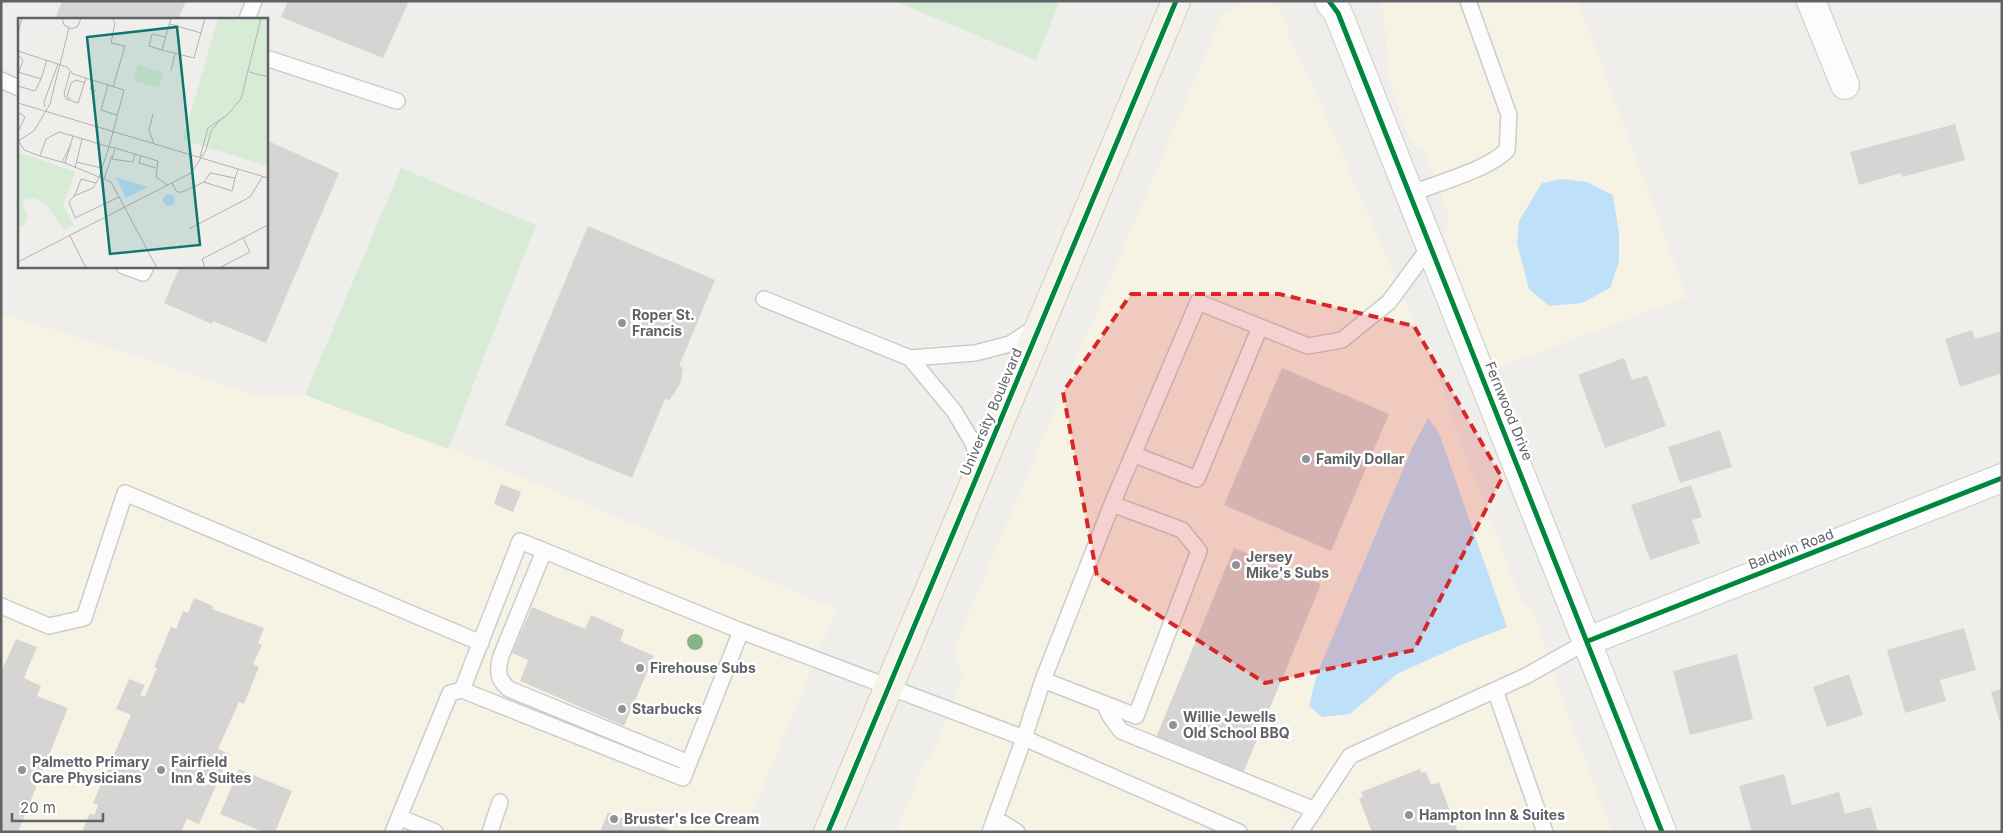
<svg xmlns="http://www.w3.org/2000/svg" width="2003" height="833" font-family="Inter,sans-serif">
<rect width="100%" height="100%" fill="#efeeea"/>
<path fill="#f7f3e4" d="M1247,1H1268L1278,6L1286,21L1291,44L1303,63L1442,386L1456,430L1521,599L1535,613L1564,704L1612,832H896L923,766L932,754L963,676L957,663L956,646L963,627L1223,13Z
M1380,1H1578L1687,297L1491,370L1445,236L1447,221L1449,217L1424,149L1418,146L1407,135L1389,79L1384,16Z
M1,313L259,396L305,395L473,457L837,609L744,832H1Z"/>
<path fill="#d8ebd6" d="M894,1H1060L1036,60Z
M401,168L536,225L448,449L305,395Z"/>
<path fill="#bfe0f9" d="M1562,179L1587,182L1613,195L1619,233V262L1610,288L1582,303L1549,306L1529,289L1517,243L1519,221L1542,183Z
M1428,418L1439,433L1507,627L1461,645L1397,674L1350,714L1322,717L1309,706L1317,674L1413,446Z"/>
<path fill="#d6d5d3" d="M62,1H186L178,19H55Z
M288,1H409L383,58L281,17Z
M1955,124L1965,160L1902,177L1901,173L1859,185L1850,152Z
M266,140L339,173L266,343L213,321L212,324L164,303L180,266H266Z
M588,226L715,280L679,366L683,367L681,382L670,400L665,399L632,478L505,425Z
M1972,330L1975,339L2002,331V373L1960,387L1945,339Z
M1624,358L1632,380L1647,375L1666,426L1605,448L1578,375Z
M1282,368L1389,414L1331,551L1224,505Z
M1720,430L1732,467L1680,483L1668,447Z
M501,484L521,492L513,512L494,504Z
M1691,485L1702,517L1692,520L1700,543L1650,560L1631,505Z
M1234,548L1321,584L1242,776L1155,740Z
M194,598L213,606L212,609L264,628L258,643L262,645L253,664L259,667L244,704L239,702L218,749L230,754L199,824L187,819L181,832H82L90,813L94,815L98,805L93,803L131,715L116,709L129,679L145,685L140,695L145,697L157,668L154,667L171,627L176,629L183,611L188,613Z
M532,607L585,629L591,615L624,630L620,641L654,656L624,726L520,681L528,660L512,653Z
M1964,628L1976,670L1940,680L1946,701L1905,713L1887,650Z
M16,639L37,647L24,678L41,686L37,696L68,708L18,832H1V672Z
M1737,654L1753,719L1690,735L1673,671Z
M1849,674L1863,715L1827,727L1813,687Z
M2002,689V726H2001L1991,692Z
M239,769L292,791L275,832H263L220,814Z
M1420,769L1421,773L1426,772L1431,785L1439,782L1458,832H1372L1359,798L1363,797L1361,792Z
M1784,774L1792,805L1839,792L1845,814L1871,807L1878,832H1752L1739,786Z
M608,812L631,822L634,815L673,832H600Z"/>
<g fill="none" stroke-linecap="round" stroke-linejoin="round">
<g stroke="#cbcccc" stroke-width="18">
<path id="lane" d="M247,19L254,1
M266,58L397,101
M1,80L19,88
M1410,194C1437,183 1488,170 1507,150L1509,115L1468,1
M124,266L143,273L146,266
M764,299L910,358L975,353L1010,344L1036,327
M910,358L954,411L972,441L981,466
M1135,455L1197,479L1260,327
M1112,504L1198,302L1308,346L1342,340L1389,302L1431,245
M544,551L501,656C497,671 497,679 509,689L689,763
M1,606L49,626L84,618L125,493L481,643
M741,631L683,778L462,690L520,541L741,631L1024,738L1043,680L1112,504L1182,530L1199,551L1136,716L1043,680
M1495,690L1545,832
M1104,704L1110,716L1121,731L1315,810
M399,817L435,832
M996,819L1017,832
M393,832L450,693L462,690
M490,832L500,802
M990,832L1024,738L1239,832
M1300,832L1350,756L1526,676L1588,641"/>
</g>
<g stroke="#cbcccc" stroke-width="30">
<path id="street" d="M1329,1L1338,13L1662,832
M1811,1L1845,85
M1588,641L2002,478"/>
</g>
<g stroke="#d7ceb8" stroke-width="30">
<path id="primary" d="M828,832L1176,1"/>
</g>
<use href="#lane" stroke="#fdfcfc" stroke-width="15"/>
<use href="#street" stroke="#fdfcfc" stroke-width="28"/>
<use href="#primary" stroke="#f4f2e9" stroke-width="28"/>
<g stroke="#fff" stroke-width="8">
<path id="cycleway" d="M1329,1L1338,13L1662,832
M1588,641L2002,478
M828,832L1176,1"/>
</g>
<use href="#cycleway" stroke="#00873e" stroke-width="5"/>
</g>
<circle fill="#88b388" cx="695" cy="642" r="8"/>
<path fill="#d62828" fill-opacity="0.2" stroke="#d62828" stroke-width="4" stroke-dasharray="10 6" stroke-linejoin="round" d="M1131,294H1279L1414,326L1502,478L1414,650L1265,683L1097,576L1063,392Z"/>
<g fill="#919496" stroke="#fff" stroke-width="2">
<circle cx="622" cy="323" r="5"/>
<circle cx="1306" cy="459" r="5"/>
<circle cx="1236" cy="565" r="5"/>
<circle cx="640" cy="668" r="5"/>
<circle cx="622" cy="709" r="5"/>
<circle cx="1173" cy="725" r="5"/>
<circle cx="22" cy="770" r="5"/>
<circle cx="161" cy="770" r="5"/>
<circle cx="1409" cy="815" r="5"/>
<circle cx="614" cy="819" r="5"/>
</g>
<g text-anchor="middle" stroke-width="5" stroke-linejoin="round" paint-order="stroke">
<g font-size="14" font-weight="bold" fill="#5f6368" stroke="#fff" text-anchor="start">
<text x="632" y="320">Roper St.<tspan x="632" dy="16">Francis</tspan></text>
<text x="1316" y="464">Family Dollar</text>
<text x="1246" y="562">Jersey<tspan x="1246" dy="16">Mike's Subs</tspan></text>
<text x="650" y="673">Firehouse Subs</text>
<text x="632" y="714">Starbucks</text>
<text x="1183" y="722">Willie Jewells<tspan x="1183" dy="16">Old School BBQ</tspan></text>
<text x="32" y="767">Palmetto Primary<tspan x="32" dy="16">Care Physicians</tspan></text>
<text x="171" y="767">Fairfield<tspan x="171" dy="16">Inn &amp; Suites</tspan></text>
<text x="1419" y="820">Hampton Inn &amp; Suites</text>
<text x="624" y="824">Bruster's Ice Cream</text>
</g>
<g font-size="14" fill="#5f6368" stroke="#fff">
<text transform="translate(1509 411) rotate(68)" y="5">Fernwood Drive</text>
<text transform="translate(991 412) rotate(-67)" y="5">University Boulevard</text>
<text transform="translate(1791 549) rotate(-21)" y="5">Baldwin Road</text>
</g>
</g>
<g transform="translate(18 18)">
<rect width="250" height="250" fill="#efeeea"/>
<path d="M200,0H250V148L165,122ZM120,47L146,55L141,70L116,63ZM0,134L57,154L45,187L56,207L46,212L27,185L17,180L6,182L5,189L10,197L7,206L0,210Z" fill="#d8ebd6"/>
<path d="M98,159L101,160L130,169L108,180ZM145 182a6 6 0 1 1 12 0a6 6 0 1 1-12 0Z" fill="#bfe0f9"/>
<path fill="none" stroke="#b1b2b2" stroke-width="1" d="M44,0L46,7L54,11L60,8L63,0M94,0L97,5L93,25L107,28L95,69M153,0L144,32L176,40L187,0M152,6L183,15M0,15L4,0M144,32L131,28L134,16L148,19M0,33L49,49L55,56L90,67M0,37L5,42L1,54M153,53L157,35M0,54L23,61L17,73L0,68M52,54L46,76L48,81L60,85L68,60M231,54L250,59M23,61L29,42M75,62L72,71L78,73M53,81L49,79L53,65L58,62L67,65M0,85L250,160M27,89L26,84L40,46M0,94L7,99L0,114M135,96L131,112L136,126M55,118L91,129L81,159L93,164L139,250M0,122L6,132L22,138M0,123L16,113L32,86L51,10M97,130L94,141L115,144L117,136L97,130L91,129L106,72L90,67L83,92L99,97M117,136L140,143L138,159L149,167M123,138L121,145L138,150M182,139L190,110L208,98L223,81L243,0M44,144L53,126M58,144L84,150M47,145L22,138L28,121L41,114L55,118L47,145L81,159L78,165M57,150L64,121M86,161L94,138M186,164L214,173L217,160M154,165L159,174H164L186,164L192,155L217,160L220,151M56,178L75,170L78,165L63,161L58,175L56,178L51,184L57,200L101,179M171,211L232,179L245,158M52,218L68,250M0,244L173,155L188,132L193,113L202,102M187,250L184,241L250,207M201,250L232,234L225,220"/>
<path fill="#0f766e" fill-opacity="0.15" stroke="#0f766e" stroke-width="2.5" d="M159,9L182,227L92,236L69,19Z"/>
<rect width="250" height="250" fill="none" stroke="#5f6368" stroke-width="2.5"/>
</g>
<rect width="2003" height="833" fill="none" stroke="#5f6368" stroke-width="5"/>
<path d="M12 813v8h91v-8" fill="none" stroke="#5f6368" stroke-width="2.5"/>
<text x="20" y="813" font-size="15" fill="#5f6368" stroke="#ffffff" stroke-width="4" paint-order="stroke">20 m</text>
</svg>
